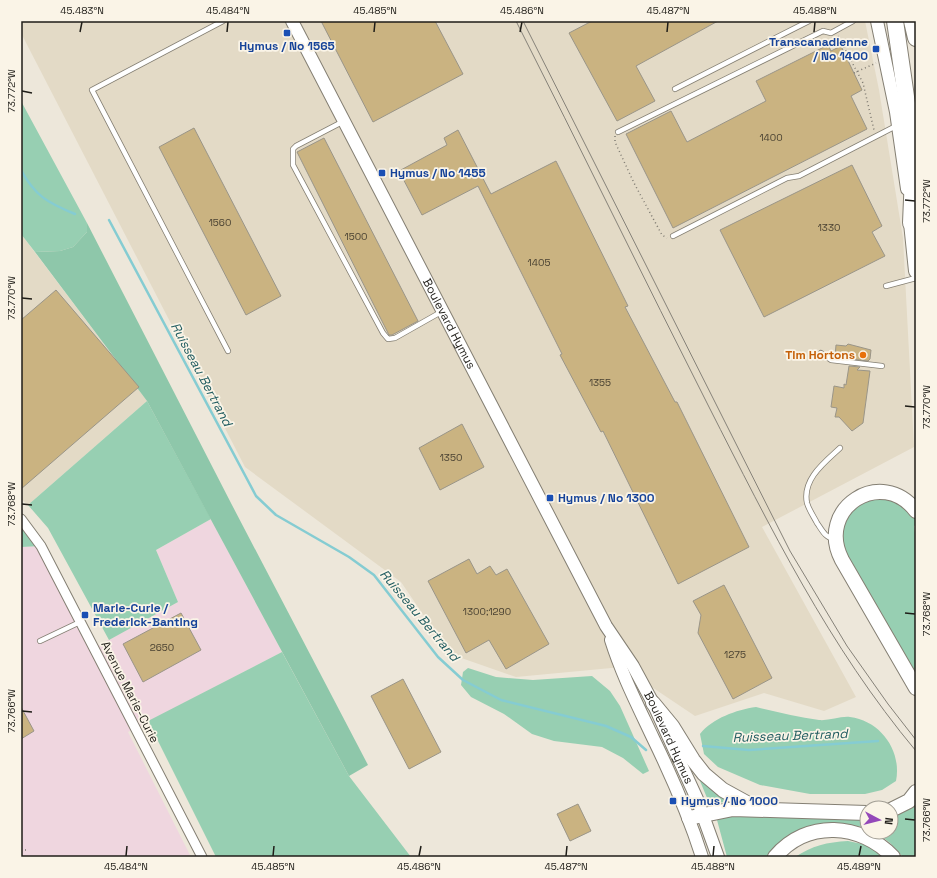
<svg xmlns="http://www.w3.org/2000/svg" width="937" height="878" font-family="'Space Grotesk',sans-serif">
<rect width="100%" height="100%" fill="#ede7da"/>
<path fill="#efd6df" d="M211,519L282,652L128,732L191,857H21V547L41,546L92,649L178,602L156,550Z"/>
<path fill="#e3dac6" d="M21,21H865L879,90L903,238L914,447L762,527L856,697L824,711L764,693L695,716L622,667L516,677L450,654L401,582L245,467L21,33Z
M21,234L147,401L28,505L21,499Z"/>
<path fill="#97cfb2" d="M21,101L87,223V232L73,247L60,251L35,252L21,234Z
M147,401L211,519L156,550L178,602L109,640L48,528L28,505Z
M887,497C900,504 916,509 916,525L914,526L916,540V675L850,561L843,544V527L852,510L868,499Z
M21,519L41,546L21,547Z
M282,652L349,776L411,857H216L148,721Z
M468,668L496,677L533,680L592,676L610,691L620,706L649,771L643,774L623,758L602,747L554,741L532,734L504,714L471,697L461,685L463,672Z
M756,707C777,712 798,717 819,720C829,721 840,716 850,717C881,721 902,751 896,781L882,790L865,794H810L760,785L718,767L704,754L700,734C713,718 736,710 756,707Z
M695,769L734,800L710,805Z
M916,800V857H903L890,843L876,832H891V815Z
M722,816L867,817V828C826,818 794,823 766,857H727L717,820Z
M848,841L867,845L883,857H795C812,846 827,842 848,841Z"/>
<path fill="#8ec7aa" d="M87,223L232,505L368,765L349,776L147,401L35,252L60,251L73,247L87,232Z"/>
<g fill="none" stroke-linecap="round" stroke-linejoin="round">
<path stroke="#85ccd2" stroke-width="2.5" d="M21,170C35,196 48,203 75,214
M109,220L256,496L276,515L349,557L374,575L438,657L463,680L501,700L606,726L631,737L646,750
M703,746L749,750L878,741"/>
</g>
<path fill="#cab381" stroke="#9a9588" d="M321,21H435L463,74L373,122Z
M592,21H718L636,66L655,101L617,121L569,33Z
M828,45L831,51L841,46L862,90L851,96L867,129L673,228L626,134L671,111L687,142L766,101L756,81Z
M194,128L281,296L246,315L159,147Z
M458,130L491,194L556,161L628,306L625,307L675,402H677L749,547L678,584L603,431L601,432L560,355L562,354L478,186L422,215L399,171L447,145L444,138Z
M324,138L418,321L392,335H389L297,152Z
M852,165L882,226L872,232L885,256L764,317L720,230Z
M56,290L139,387L21,489V320Z
M848,344L871,350L870,359L868,361L835,357L836,345L846,346Z
M849,366L860,367L857,370L870,371L863,423L852,431L839,417H835L837,408L831,407L834,386L844,388V384L846,385Z
M462,424L484,467L440,490L419,448Z
M469,559L477,574L490,566L496,575L507,569L549,644L506,669L489,640L466,653L428,581Z
M724,585L772,678L733,699L698,633L701,615L693,601Z
M181,613L201,650L143,682L123,644Z
M403,679L441,752L409,769L371,696Z
M21,707L34,731L21,739Z
M578,804L591,831L570,841L557,814Z"/>
<g fill="none" stroke-linecap="round" stroke-linejoin="round">
<g stroke="#847f73" stroke-width="6">
<path id="lane" d="M223,21L92,90L228,351
M675,89L809,21
M344,121L296,146L293,149V165L383,333L388,339L395,338L441,312
M618,132L823,31L831,33L853,21
M673,236L787,178L799,176L896,126
M886,286L916,278
M821,353L831,360L882,366
M835,539C825,538 822,530 817,523C814,517 809,510 807,503C802,479 825,462 840,448
M40,641L80,622"/>
</g>
<g stroke="#847f73" stroke-width="11">
<path id="street" d="M21,519L41,546L202,857"/>
</g>
<g stroke="#847f73" stroke-width="14">
<g id="secondary">
<path id="s1" d="M292,21L606,626L633,666L653,703L697,799L718,857"/>
<path d="M877,21L896,112L907,189"/>
<path d="M611,640C622,675 638,706 653,738C672,777 689,816 702,857"/>
</g>
</g>
<g stroke="#847f73" stroke-width="16">
<path id="primary" d="M911,223L916,271
M916,511C882,466 815,508 842,560L916,688
M653,703L672,726L693,760L704,774L723,790L754,807
M891,810L909,801L916,792
M689,818L733,809L867,813
M775,857C807,819 861,823 893,857"/>
</g>
<g stroke="#847f73" stroke-width="18">
<path id="highway" d="M895,21L914,152L911,223
M912,21L916,38"/>
</g>
<path stroke="#7e7a71" stroke-width="1.5" stroke-dasharray="1 3" stroke-linecap="butt" d="M838,36L863,83L874,130
M854,73L876,63
M615,136V142L634,183L662,235L667,238
M21,540L22,541
M21,850H28"/>
<use href="#lane" stroke="#fff" stroke-width="4.5"/>
<use href="#street" stroke="#fff" stroke-width="9"/>
<use href="#secondary" stroke="#fff" stroke-width="12"/>
<use href="#primary" stroke="#fff" stroke-width="14"/>
<use href="#highway" stroke="#fff" stroke-width="16"/>
<path stroke="#868279" stroke-width="1" d="M516,21C581,149 644,279 709,407C770,527 829,647 916,751
M523,21L790,551L847,646L888,704L916,740"/>
</g>
<path fill="none" stroke="#1f1d18" stroke-width="1.5" d="M80,32L82,22M227,32L228,22M374,32L375,22M520,32L522,22M667,32L668,22M814,32L815,22M22,91L32,93M905,200L915,201M22,298L32,299M905,406L915,407M22,504L32,505M905,613L915,614M22,711L32,712M905,819L915,820M126,856L127,846M273,856L274,846M419,856L421,846M566,856L567,846M713,856L714,846M859,856L861,846"/>
<g fill="#1a4fb4" stroke="#faf4e7" stroke-width="1.5">
<rect x="283" y="29" width="8" height="8" rx="2"/>
<rect x="872" y="45" width="8" height="8" rx="2"/>
<rect x="378" y="169" width="8" height="8" rx="2"/>
<rect x="546" y="494" width="8" height="8" rx="2"/>
<rect x="81" y="611" width="8" height="8" rx="2"/>
<rect x="669" y="797" width="8" height="8" rx="2"/>
</g>
<circle fill="#e8710a" stroke="#faf4e7" stroke-width="1.5" cx="863" cy="355" r="4"/>
<g text-anchor="middle" stroke-width="3.5" stroke-linejoin="round" paint-order="stroke">
<g font-size="10" fill="#4a4232">
<text x="771" y="141">1400</text>
<text x="220" y="226">1560</text>
<text x="829" y="231">1330</text>
<text x="356" y="240">1500</text>
<text x="539" y="266">1405</text>
<text x="600" y="386">1355</text>
<text x="451" y="461">1350</text>
<text x="487" y="615">1300;1290</text>
<text x="162" y="651">2650</text>
<text x="735" y="658">1275</text>
</g>
<g font-size="12" font-weight="bold" fill="#164399" stroke="#faf4e7" text-anchor="start">
<text x="868" y="46" text-anchor="end">Transcanadienne<tspan x="868" dy="14">/ No 1400</tspan></text>
<text x="287" y="50" text-anchor="middle">Hymus / No 1565</text>
<text x="390" y="177">Hymus / No 1455</text>
<text x="558" y="502">Hymus / No 1300</text>
<text x="93" y="612">Marie-Curie /<tspan x="93" dy="14">Frederick-Banting</tspan></text>
<text x="681" y="805">Hymus / No 1000</text>
</g>
<g font-size="12" fill="#1f1d18" stroke="#faf4e7">
<text dy="4" stroke="none"><textPath href="#s1" startOffset="341">Boulevard Hymus</textPath></text>
<text transform="translate(130 692) rotate(63)" y="4">Avenue Marie-Curie</text>
<text dy="4" stroke="none"><textPath href="#s1" startOffset="810">Boulevard Hymus</textPath></text>
</g>
<g font-size="12" font-weight="bold" fill="#c56008" stroke="#faf4e7" text-anchor="end">
<text x="855" y="359">Tim Hortons</text>
</g>
<g font-size="13" font-style="italic" fill="#205c60" stroke="#faf4e7">
<text transform="translate(202 374) rotate(62)" y="5">Ruisseau Bertrand</text>
<text transform="translate(420 615) rotate(50)" y="5">Ruisseau Bertrand</text>
<text transform="translate(790 735) rotate(-2)" y="5">Ruisseau Bertrand</text>
</g>
</g>
<rect width="937" height="878" fill="none" stroke="#faf4e7" stroke-width="44"/>
<g transform="translate(879 820) rotate(97)"><circle r="19" fill="#faf4e7" stroke="#a29e94"/>
<path d="M0-3L7 15L0 10L-7 15Z" fill="#9448b9"/>
<text y="-6" font-size="11" font-weight="bold" text-anchor="middle" fill="#1f1d18">N</text>
</g>
<rect x="22" y="22" width="893" height="834" fill="none" stroke="#1f1d18" stroke-width="1.5"/>
<g font-size="10" text-anchor="middle" fill="#1f1d18">
<text x="82" y="14">45.483°N</text>
<text x="228" y="14">45.484°N</text>
<text x="375" y="14">45.485°N</text>
<text x="522" y="14">45.486°N</text>
<text x="668" y="14">45.487°N</text>
<text x="815" y="14">45.488°N</text>
<text transform="translate(11 91) rotate(-90)" y="4">73.772°W</text>
<text transform="translate(926 201) rotate(-90)" y="4">73.772°W</text>
<text transform="translate(11 298) rotate(-90)" y="4">73.770°W</text>
<text transform="translate(926 407) rotate(-90)" y="4">73.770°W</text>
<text transform="translate(11 504) rotate(-90)" y="4">73.768°W</text>
<text transform="translate(926 614) rotate(-90)" y="4">73.768°W</text>
<text transform="translate(11 711) rotate(-90)" y="4">73.766°W</text>
<text transform="translate(926 820) rotate(-90)" y="4">73.766°W</text>
<text x="126" y="870">45.484°N</text>
<text x="273" y="870">45.485°N</text>
<text x="419" y="870">45.486°N</text>
<text x="566" y="870">45.487°N</text>
<text x="713" y="870">45.488°N</text>
<text x="859" y="870">45.489°N</text>
</g>
</svg>
